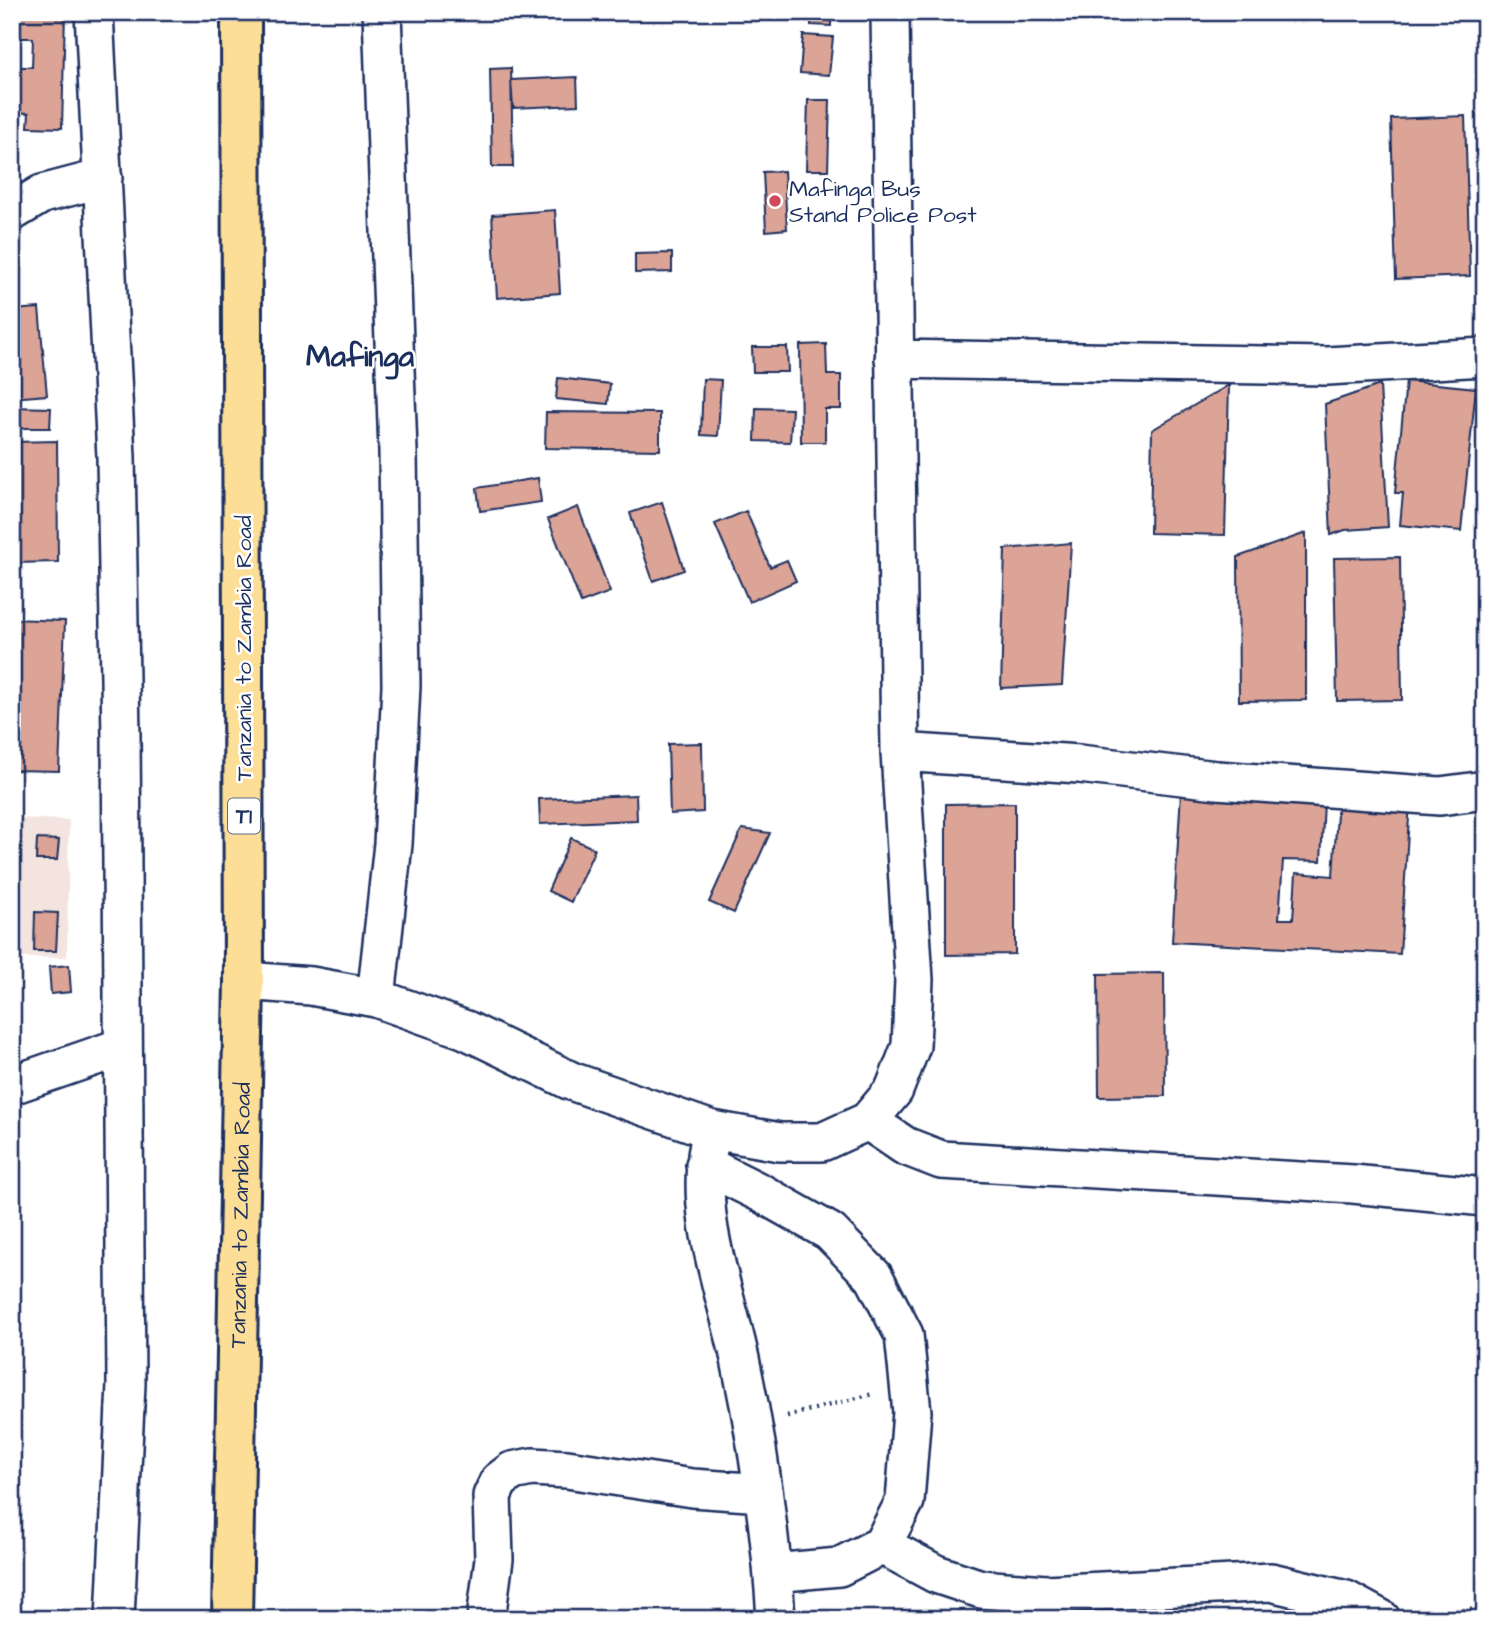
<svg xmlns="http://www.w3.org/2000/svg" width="1497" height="1631" font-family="'Architects Daughter',sans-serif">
<rect width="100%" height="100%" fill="#fff"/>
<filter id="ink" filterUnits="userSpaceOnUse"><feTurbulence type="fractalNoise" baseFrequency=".0143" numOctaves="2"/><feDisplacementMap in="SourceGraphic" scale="14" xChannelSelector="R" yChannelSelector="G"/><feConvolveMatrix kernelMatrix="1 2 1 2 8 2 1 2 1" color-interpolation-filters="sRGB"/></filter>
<g filter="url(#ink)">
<path fill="#f4e4e0" d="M12,818L69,820L67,957L12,958Z"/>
<path fill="#dca496" stroke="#1b2f5e" stroke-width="2" d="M12,12H65L62,128L28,127L29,113L12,112V67H32L33,38H12Z
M811,12H831V26L811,25Z
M803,35L833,37L829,75L800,73Z
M511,68L513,167H492L490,69Z
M577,77L578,105L513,108L511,80Z
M808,100H830L828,170H806Z
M1465,116L1470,276L1396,279L1391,119Z
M784,171L787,229L766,231L763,172Z
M555,210L560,293L497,298L492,215Z
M672,253V272L635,273V254Z
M39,308L47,395L12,398V310Z
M826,344L827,375H841V409H825V442H801L800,345Z
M752,347H787L788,372H753Z
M558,378L610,384L608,404L556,399Z
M703,379L721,380L718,436L701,435Z
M1406,381L1476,388L1461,531L1400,525L1403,493H1395Z
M1229,385L1225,535L1150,533L1152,430Z
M1380,385L1388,527L1345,530L1331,535L1325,404Z
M12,407L51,408L50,428H12Z
M756,408L792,409L790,442L755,441Z
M546,412L660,413V450L545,448Z
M57,441L58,562L12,563V442Z
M538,478L541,502L480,511L477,488Z
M662,502L684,570L653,581L630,513Z
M578,507L610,592L581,603L548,519Z
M746,511L770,567L787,560L796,581L749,602L715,524Z
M1306,533V700L1239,701L1238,557Z
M1071,543L1062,685L1001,688L1005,549Z
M1400,557L1402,700L1337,701L1334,558Z
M12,619L65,621L59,771L12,770Z
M702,743L703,812L670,814L668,744Z
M1181,792L1324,802L1321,861L1283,860L1279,919H1293L1296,873L1333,876L1338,798L1410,802L1400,954L1172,942Z
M636,795L637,820L540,824L539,799Z
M1015,803V954L946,955V804Z
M742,829L770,833L734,913L709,902Z
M571,838L595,849L571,902L548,891Z
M37,839L59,840L57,860H36Z
M35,912L58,913L56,951H34Z
M69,965L71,992L51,994L49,967Z
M1164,973L1165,1096L1099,1097L1098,974Z"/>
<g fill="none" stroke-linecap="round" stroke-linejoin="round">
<g stroke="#1b2f5e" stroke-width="42">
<path id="minor" d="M94,12L116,457L121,736L126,1384L115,1619
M12,212L42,194L103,178
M894,359L1327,366L1485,357
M900,752L1079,764L1217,780L1440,796L1485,790
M244,981L311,986L376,998L466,1030L571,1081L712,1130L780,1142H822L868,1121L894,1090L911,1046L914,980L900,752L890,12
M376,998L393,844L401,686L398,451L382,12
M12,1085L122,1047
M868,1121L905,1146L941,1160L1353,1184L1485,1197
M709,1144C694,1215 725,1289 740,1359C758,1444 771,1532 776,1619
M705,1165L761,1193L830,1232L874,1277L904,1335L912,1412L905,1501L882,1545L839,1567L773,1573
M882,1545L936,1574L981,1589L1046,1594L1271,1582L1346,1600L1381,1619
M486,1619L494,1559L492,1496L499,1481L512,1471L532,1467L567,1469L692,1488L763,1493"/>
</g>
<g stroke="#1b2f5e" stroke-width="44">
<g id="trunk">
<path id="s1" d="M232,1619L244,981L241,12"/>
</g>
</g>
<path stroke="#1b2f5e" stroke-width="4.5" stroke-dasharray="2 5" stroke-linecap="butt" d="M787,1416L873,1394
M1414,1613L1485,1609"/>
<use href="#minor" stroke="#fff" stroke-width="37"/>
<use href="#trunk" stroke="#fcde96" stroke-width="38"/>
</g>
</g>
<circle fill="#d1495b" stroke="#fff" stroke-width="2.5" cx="775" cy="201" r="7"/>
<g text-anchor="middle" stroke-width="5" stroke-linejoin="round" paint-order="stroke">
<rect fill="#fff" stroke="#5f6d8e" stroke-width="2" x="228" y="798.5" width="32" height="35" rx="5"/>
<g font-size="21" font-weight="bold" fill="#1b2f5e">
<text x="244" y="823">T1</text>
</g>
<g font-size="23" fill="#1b2f5e" stroke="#fff" text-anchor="start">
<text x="789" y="196">Mafinga Bus<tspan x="789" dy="26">Stand Police Post</tspan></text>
</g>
<g font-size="23" fill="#1b2f5e" stroke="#fff">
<text transform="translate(243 648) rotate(-90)" y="8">Tanzania to Zambia Road</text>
<text dy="8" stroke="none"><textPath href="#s1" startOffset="404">Tanzania to Zambia Road</textPath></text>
</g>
<g font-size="30" font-weight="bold" fill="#1b2f5e" stroke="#fff">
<text x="360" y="366">Mafinga</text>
</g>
</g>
<rect width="1497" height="1631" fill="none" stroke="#fff" stroke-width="42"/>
<rect x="21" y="21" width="1455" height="1589" fill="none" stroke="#1b2f5e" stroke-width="2.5" filter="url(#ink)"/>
</svg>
